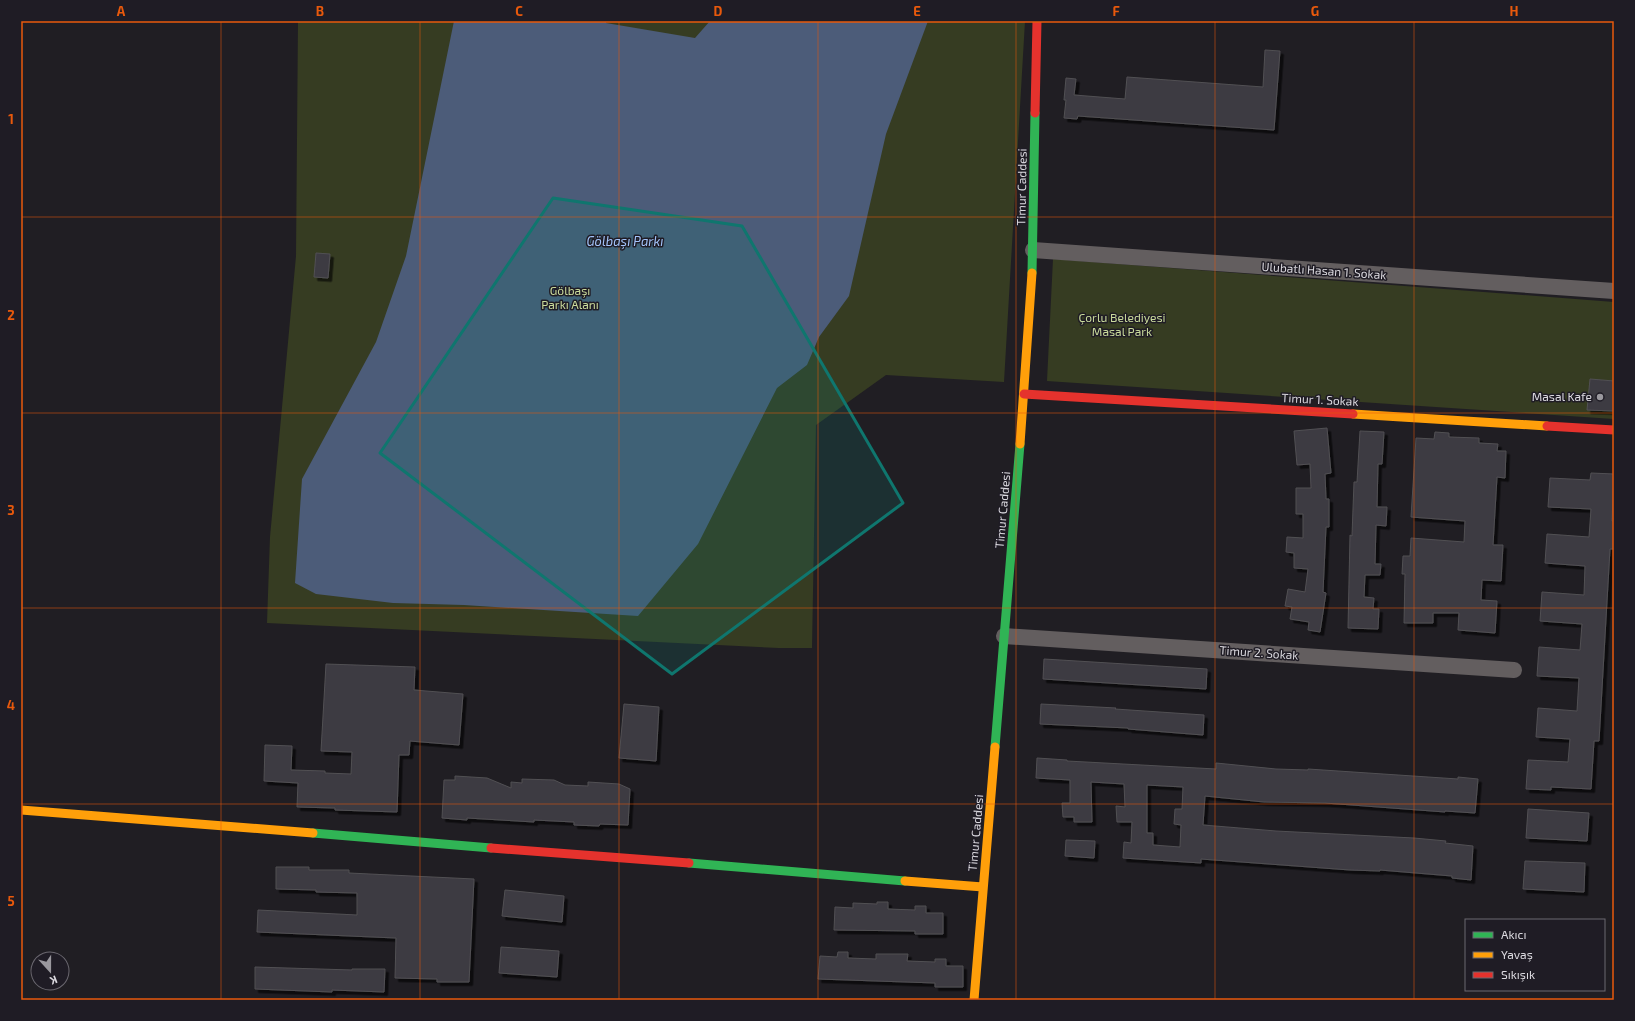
<svg xmlns="http://www.w3.org/2000/svg" width="1635" height="1021" font-family="'Exo 2',sans-serif">
<defs>
<filter id="shadow"><feDropShadow dx="3.5" dy="3.5" stdDeviation="0" flood-color="#0009"/></filter>
</defs>
<rect width="100%" height="100%" fill="#201e23"/>
<path fill="#363c22" d="M298,21H1025L1004,382L886,375L816,425L812,648H779L267,623L270,537L296,256Z
M1053,259L1614,302V419L1047,381Z"/>
<path fill="#4c5c79" d="M454,21H606V23L695,38L710,21H928L886,134L849,296L819,337L807,365L777,388L698,544L638,616L464,605L393,603L316,594L295,583L302,479L376,342L406,256Z"/>
<path fill="#3d3a42" stroke="#515053" fill-rule="evenodd" filter="url(#shadow)" d="M1265,50L1280,51L1274,130L1078,116L1077,119L1064,118L1066,100H1064L1066,78L1076,79L1074,95L1125,99L1127,77L1263,87Z
M316,253L330,254L328,278L314,277Z
M1590,379L1614,381V411L1587,410Z
M1327,428L1331,473L1325,474L1326,499H1329V527H1326L1323,592L1326,593L1320,632L1308,630L1309,622L1290,619L1292,607L1285,606L1288,589L1305,592L1308,569L1294,568V553L1286,552L1287,537L1303,538V514H1296V488H1311L1310,464L1297,465L1294,431Z
M1360,431L1384,432L1382,464H1378L1377,507H1387L1386,526L1376,525L1375,564H1381L1380,575H1365L1364,597L1374,598L1373,609H1379L1378,629L1348,628L1350,535L1352,536L1354,482H1357Z
M1435,432L1449,433V437L1479,438V443L1498,444L1497,451H1506L1505,478L1497,477L1493,545H1503L1501,581L1482,580L1481,600L1497,601L1495,633L1458,630L1459,613H1433V623H1404L1405,574H1402L1403,556H1410L1411,538L1464,542L1465,521L1411,517L1416,438L1434,439Z
M1591,473L1614,474L1612,521H1614V527L1613,549H1610L1599,741H1594L1591,789L1551,787V790L1526,789L1528,760L1568,762L1570,739L1536,737L1538,708L1577,711L1579,678L1537,676L1539,647L1580,650L1582,624L1540,621L1542,592L1584,595L1585,566L1545,563L1547,534L1589,537L1591,509L1548,507L1550,478L1590,480Z
M1044,659L1207,669L1206,689L1043,679Z
M326,664L415,667L414,690L463,694L459,745L410,741L409,755H399L397,812L335,810V808L297,807L298,783L264,781L265,745L292,746L291,770L325,771V773L351,774L352,752L321,751Z
M624,704L659,707L656,761L619,758Z
M1041,704L1116,708L1115,709L1204,715L1203,735L1128,729V728L1040,724Z
M1037,758L1067,760V761L1216,769V763L1276,769L1308,770V769L1458,779V777L1478,779L1475,813L1445,811V812L1325,803L1264,802L1205,796L1203,825L1276,831L1414,838L1446,841L1445,843L1473,846L1471,880L1452,878V876L1380,870V871L1350,870L1201,859V863L1123,858L1124,842L1131,843L1132,822H1117L1116,806L1125,807L1124,784L1091,782L1092,822H1074V817H1063L1062,803H1070V780L1036,778ZM1147,785L1183,787L1182,809H1175L1174,824L1181,825L1180,847L1153,845V833H1147Z
M455,776L487,778L511,788V782L522,783V779L554,780L565,785L588,786V782L619,784L630,789L628,825L600,824L599,826L574,825V822L534,820V822L467,818V820L442,818L444,780H455Z
M1528,809L1589,813L1587,841L1526,838Z
M1066,840L1095,841L1094,858L1065,856Z
M1525,861L1585,863L1584,892L1523,889Z
M276,867H309V870H349V873L474,879L469,982H437V979L395,978L396,938L257,932L258,910L357,915V893L316,892V890L276,889Z
M505,890L564,896L562,922L502,916Z
M877,902H888V909L915,910V906H926V913H943V934H915V931L834,930L835,907L853,908V903L877,904Z
M501,947L559,951L557,977L499,973Z
M838,952H848V958L876,959V954H908L907,961L935,962V959H946V966H963V987H935V983L818,979L820,956L837,957Z
M255,967L352,970V969H385L384,992L332,990V992L255,989Z"/>
<g fill="none" stroke-linecap="round" stroke-linejoin="round">
<path stroke="#635e5f" stroke-width="16" d="M1033,250L1614,291
M1004,636L1514,670"/>
<path stroke="#30b455" stroke-width="9" d="M1032,273L1035,113
M995,747L1020,444
M313,833L491,848
M689,863L905,881"/>
<path stroke="#ff9f0a" stroke-width="9" d="M1353,414L1547,426
M1020,444L1032,273
M21,810L313,833
M905,881L983,887
M974,1000L995,747"/>
<path stroke="#e5322d" stroke-width="9" d="M1035,113L1037,21
M1024,394L1353,414
M1547,426L1614,430
M491,848L689,863"/>
</g>
<path fill="#0f766e" fill-opacity="0.2" stroke="#0f766e" stroke-width="3" stroke-linejoin="round" d="M553,198L742,226L903,503L672,674L380,453Z"/>
<path fill="none" stroke="#e8590c" stroke-width="1" stroke-opacity="0.55" d="M221,21V1000M420,21V1000M619,21V1000M818,21V1000M1016,21V1000M1215,21V1000M1414,21V1000M21,217H1614M21,413H1614M21,608H1614M21,804H1614"/>
<circle fill="#9a989e" stroke="#1f1c25" stroke-width="1.5" cx="1600" cy="397" r="4"/>
<g text-anchor="middle" stroke-width="3" stroke-linejoin="round" paint-order="stroke">
<g font-size="12" fill="#dcdae0" stroke="#1f1c25">
<text transform="translate(1022 187) rotate(-89)" y="4">Timur Caddesi</text>
<text transform="translate(1324 271) rotate(4)" y="4">Ulubatlı Hasan 1. Sokak</text>
<text transform="translate(1320 400) rotate(3)" y="4">Timur 1. Sokak</text>
<text transform="translate(1003 510) rotate(-85)" y="4">Timur Caddesi</text>
<text transform="translate(1259 653) rotate(4)" y="4">Timur 2. Sokak</text>
<text transform="translate(976 833) rotate(-85)" y="4">Timur Caddesi</text>
</g>
<g font-size="12" fill="#cadb9c" stroke="#1f1c25">
<text x="570" y="295">Gölbaşı<tspan x="570" dy="14">Parkı Alanı</tspan></text>
<text x="1122" y="322">Çorlu Belediyesi<tspan x="1122" dy="14">Masal Park</tspan></text>
</g>
<g font-size="12" fill="#dcdae0" stroke="#1f1c25" text-anchor="end">
<text x="1592" y="401">Masal Kafe</text>
</g>
<g font-size="13" font-style="italic" fill="#a3c3fa" stroke="#1f1c25">
<text x="625" y="246">Gölbaşı Parkı</text>
</g>
</g>
<rect width="1635" height="1021" fill="none" stroke="#1f1c25" stroke-width="44"/>
<rect x="1465" y="919" width="140" height="72" fill="#1f1c25" stroke="#6b6870"/>
<rect x="1473" y="932" width="20" height="6" fill="#30b455" stroke="#6b6870"/>
<text x="1501" y="939" font-size="12" fill="#dcdae0">Akıcı</text>
<rect x="1473" y="952" width="20" height="6" fill="#ff9f0a" stroke="#6b6870"/>
<text x="1501" y="959" font-size="12" fill="#dcdae0">Yavaş</text>
<rect x="1473" y="972" width="20" height="6" fill="#e5322d" stroke="#6b6870"/>
<text x="1501" y="979" font-size="12" fill="#dcdae0">Sıkışık</text>
<g transform="translate(50 971) rotate(159)"><circle r="19" fill="#1f1c25" stroke="#6b6870"/>
<path d="M0-3L7 15L0 10L-7 15Z" fill="#9a989e"/>
<text y="-6" font-size="11" font-weight="bold" text-anchor="middle" fill="#dcdae0">K</text>
</g>
<rect x="22" y="22" width="1591" height="977" fill="none" stroke="#e8590c" stroke-width="1.5"/>
<g font-size="13" text-anchor="middle" font-weight="bold" fill="#e8590c">
<text x="121" y="16">A</text>
<text x="320" y="16">B</text>
<text x="519" y="16">C</text>
<text x="718" y="16">D</text>
<text x="917" y="16">E</text>
<text x="1116" y="16">F</text>
<text x="1315" y="16">G</text>
<text x="1514" y="16">H</text>
<text x="11" y="124">1</text>
<text x="11" y="320">2</text>
<text x="11" y="515">3</text>
<text x="11" y="710">4</text>
<text x="11" y="906">5</text>
</g>
</svg>
